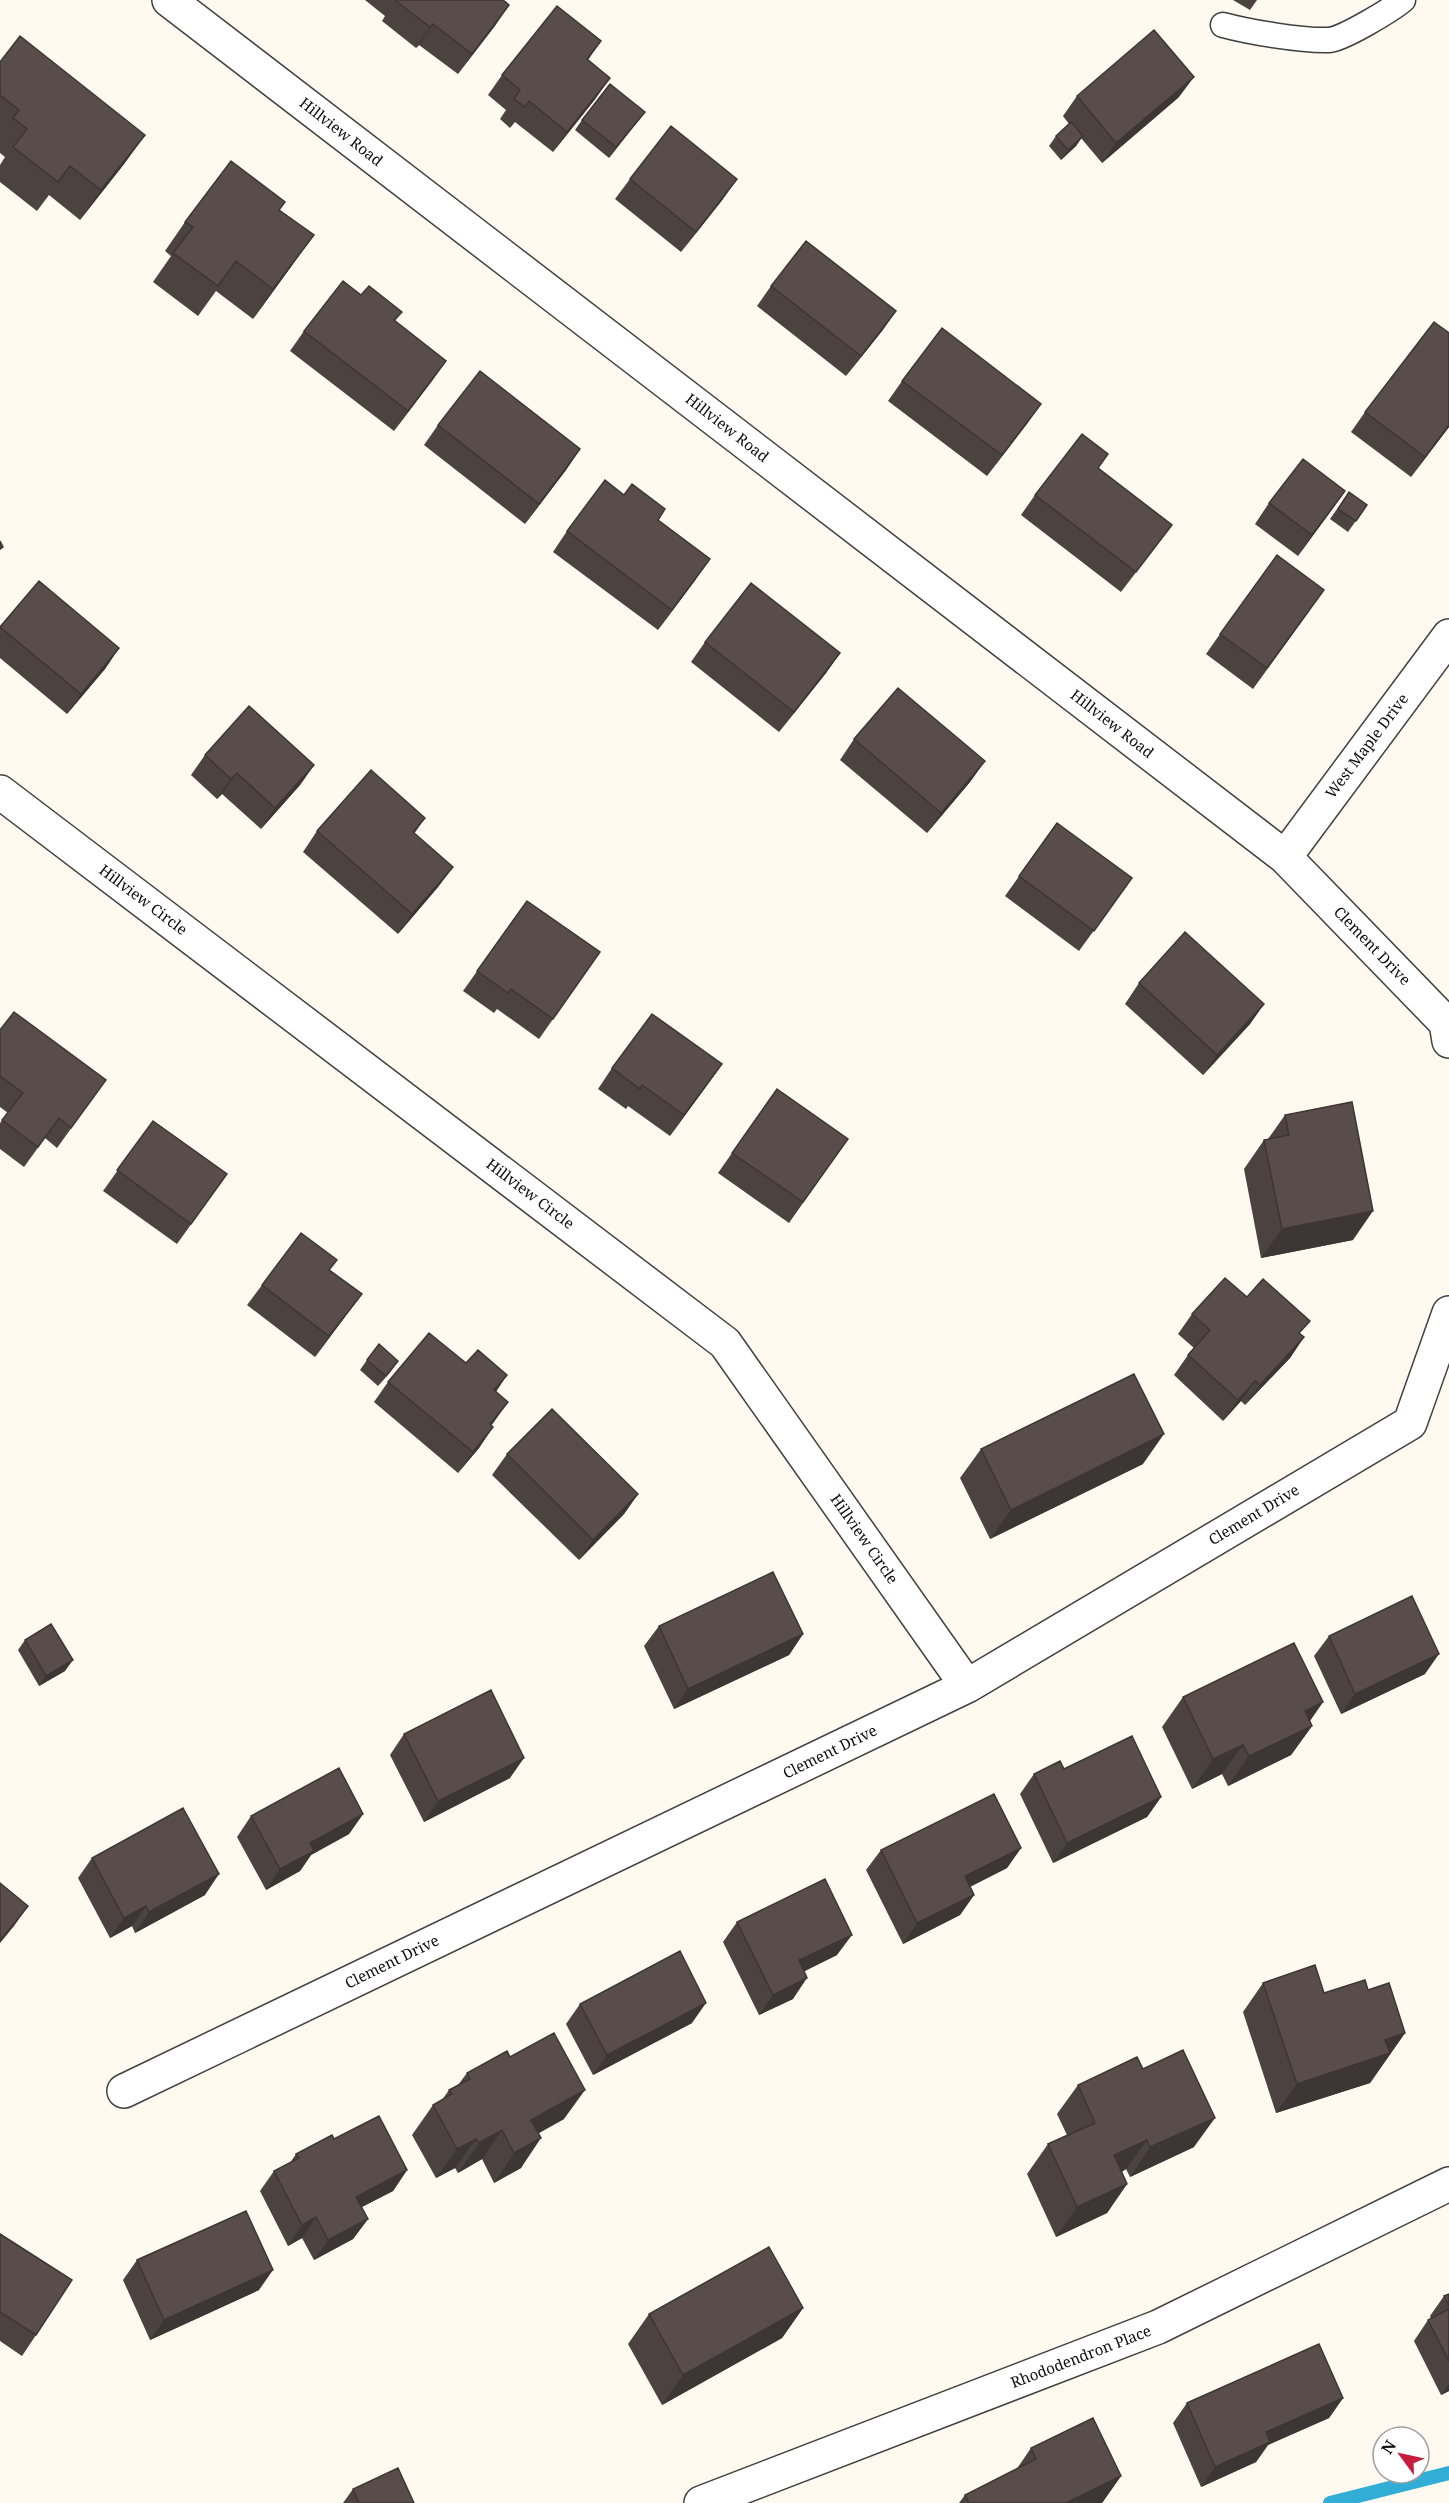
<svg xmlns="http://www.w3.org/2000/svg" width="1449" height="2503" font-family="'Noto Serif',serif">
<rect width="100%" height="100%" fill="#fff9ef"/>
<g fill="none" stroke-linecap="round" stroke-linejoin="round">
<path stroke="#32aed6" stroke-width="14" d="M1330,2503L1449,2473"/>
<g stroke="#414141" stroke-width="27">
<path id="lane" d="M1223,25C1249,32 1302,41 1329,40C1343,39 1391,10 1403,0"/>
</g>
<g stroke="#414141" stroke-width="36">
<path id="street" d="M169,0L1285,857L1446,1023L1449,1041
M0,792L725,1343L967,1686
M1285,857L1449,636
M124,2091L967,1686L1410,1423L1449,1313
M701,2503L1158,2327L1449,2184"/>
</g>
<use href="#lane" stroke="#fff" stroke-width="24"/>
<use href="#street" stroke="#fff" stroke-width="33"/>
</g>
<path fill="#4c4240" d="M365,0H503L509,5L458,74L419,45L416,48L382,21L385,16Z
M1233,0H1257L1250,10Z
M601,41L588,60L596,98L553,152L515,122L510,128L500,119L506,110L488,95L502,75Z
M0,62L145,135L124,164L80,220L49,195L37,211L0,182V165L5,157L0,153Z
M1077,96L1179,97L1102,163L1081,138L1076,146L1061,160L1049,146L1056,136L1069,124L1063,116Z
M645,112L609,158L575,130L582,120Z
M630,179L723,199L681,252L615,199Z
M279,210L293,264L253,319L216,291L198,316L153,282L171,256L165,251L185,222Z
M771,286L896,311L882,331L846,376L757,306Z
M361,295L402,312L395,321L446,361L394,431L290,351L304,331Z
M1449,333V427L1411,477L1351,432L1365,412Z
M902,381L1041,404L987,476L888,401Z
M438,425L580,449L566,470L525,524L424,445Z
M1098,468L1172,525L1121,592L1021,515L1035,495Z
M1345,491L1298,556L1255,524L1269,503Z
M1349,492L1367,505L1348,532L1330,519Z
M658,520L696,579L658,630L553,552L567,531Z
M39,581L119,648L105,669L67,714L0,658V627Z
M1310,610L1253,689L1206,654L1220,634Z
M705,642L840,653L826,673L779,732L691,662Z
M854,739L985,761L970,782L927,833L840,760Z
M205,755L314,765L300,785L261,829L222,794L217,799L191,775Z
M425,818L414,834L453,867L438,887L398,934L303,852L317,831Z
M1057,823L1132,878L1079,951L1005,896Z
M527,901L600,952L539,1039L497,1009L494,1013L463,991Z
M1139,983L1264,1004L1250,1024L1203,1075L1125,1004Z
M0,1030L106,1080L57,1148L45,1138L24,1167L0,1149V1123L8,1113L0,1107Z
M722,1064L670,1136L628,1106L626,1109L598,1089L612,1068Z
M777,1089L848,1139L789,1223L718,1173Z
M1285,1115L1353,1240L1261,1258L1244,1169L1264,1140L1268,1139Z
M153,1121L227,1174L177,1244L103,1191Z
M330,1270L362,1294L315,1357L247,1305L262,1285Z
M1247,1297L1304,1337L1290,1358L1245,1405L1241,1401L1223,1421L1174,1375L1188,1355L1194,1348L1178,1334L1192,1314Z
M367,1360L391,1371L378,1386L360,1370Z
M466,1363L507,1375L496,1392L491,1425L493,1427L479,1448L458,1473L374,1402L388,1382Z
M981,1449L1143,1464L990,1539L960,1478Z
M507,1454L638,1494L624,1514L579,1560L492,1475Z
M659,1626L803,1634L789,1655L674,1709L644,1646Z
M1329,1636L1425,1674L1341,1714L1314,1656Z
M25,1640L65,1671L39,1686L18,1650Z
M1183,1697L1323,1702L1310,1721L1312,1726L1291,1755L1228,1786L1222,1774L1192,1789L1162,1727Z
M404,1734L510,1778L424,1822L390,1755Z
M1034,1774L1161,1797L1147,1817L1053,1863L1020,1794Z
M363,1814L349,1834L311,1855L300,1871L266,1890L237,1837L251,1816Z
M1021,1848L1007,1868L970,1887L974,1895L960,1915L903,1944L866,1870L881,1850Z
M92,1858L205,1895L135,1933L132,1926L110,1938L78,1878Z
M737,1922L837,1955L804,1971L793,1999L759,2015L723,1942Z
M1263,1983L1324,1993L1368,1990L1405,2033L1370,2083L1276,2113L1243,2012Z
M580,2004L692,2023L593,2075L566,2024Z
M510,2057L564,2119L539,2133L521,2168L494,2183L482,2159L458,2173L455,2168L436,2178L412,2135L433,2105L442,2100L449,2090L458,2085L467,2073Z
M1143,2069L1194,2147L1130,2177L1126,2169L1122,2172L1127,2184L1107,2213L1056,2237L1027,2174L1048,2144L1067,2135L1057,2114L1078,2085Z
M334,2139L407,2170L393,2191L362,2207L368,2219L353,2239L314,2260L302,2238L288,2246L260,2191L274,2171L290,2163L296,2154Z
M0,2234L36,2335L22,2356L0,2341Z
M137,2260L259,2290L150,2340L123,2280Z
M1449,2294V2391L1441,2395L1414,2341L1428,2320L1431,2319L1430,2316L1444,2296Z
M803,2308L782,2338L662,2405L628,2344L649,2314Z
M1343,2398L1329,2418L1268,2445L1256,2462L1201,2487L1173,2423L1187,2403Z
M1031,2448L1121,2476L1102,2503H959L965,2495L1016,2470Z
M353,2489L414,2503H343Z"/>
<path fill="#3e3634" d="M509,5L495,26L458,74L472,54Z
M433,24L419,45L416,48L430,27Z
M1194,77L1179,97L1102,163L1116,143Z
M610,78L596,98L553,152L567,132Z
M645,112L637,122L609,158L616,147Z
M145,135L124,164L80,220L101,190Z
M1083,136L1076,146L1061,160L1068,150Z
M737,179L723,199L681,252L696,232Z
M314,235L293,264L253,319L273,289Z
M896,311L882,331L846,376L861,356Z
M446,361L432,381L394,431L408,411Z
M1041,404L1027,424L987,476L1002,455Z
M1449,425V427L1411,477L1425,457Z
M580,449L566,470L525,524L539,504Z
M1345,491L1331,511L1298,556L1312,535Z
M710,559L696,579L658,630L672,610Z
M119,648L105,669L67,714L81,694Z
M840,653L826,673L779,732L794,712Z
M985,761L970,782L927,833L941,813Z
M314,765L300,785L261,829L275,808Z
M237,773L222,794L217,799L231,779Z
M453,867L438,887L398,934L412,914Z
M1264,1004L1250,1024L1203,1075L1217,1055Z
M722,1064L708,1084L670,1136L684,1115Z
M1373,1211L1353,1240L1261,1258L1282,1229Z
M362,1294L347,1314L315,1357L329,1336Z
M1304,1337L1290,1358L1245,1405L1260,1385Z
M398,1361L391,1371L378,1386Z
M507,1375L493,1395L494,1390Z
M1255,1381L1241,1401L1223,1421L1238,1400Z
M508,1402L494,1422L476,1445L490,1424Z
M493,1427L479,1448L458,1473L473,1452Z
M1164,1434L1143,1464L990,1539L1011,1510Z
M638,1494L624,1514L579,1560L593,1540Z
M803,1634L789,1655L674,1709L688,1689Z
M1439,1654L1425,1674L1341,1714L1355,1694Z
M73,1660L65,1671L39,1686L46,1676Z
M1323,1702L1303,1730L1312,1726L1291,1755L1228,1786L1249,1756L1305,1711Z
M1243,1745L1222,1774L1192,1789L1213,1759Z
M524,1758L510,1778L424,1822L438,1801Z
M1161,1797L1147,1817L1053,1863L1067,1843Z
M363,1814L349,1834L311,1855L300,1871L266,1890L280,1869L310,1843Z
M1021,1848L1007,1868L951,1896L965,1876Z
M219,1874L205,1895L135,1933L149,1912Z
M974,1895L960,1915L903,1944L917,1923Z
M28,1906L14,1926L0,1943V1941Z
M146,1906L132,1926L110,1938L124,1918Z
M852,1935L837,1955L785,1981L799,1960Z
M807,1978L793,1999L759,2015L773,1995Z
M706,2003L692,2023L593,2075L607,2055Z
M1405,2033L1370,2083L1276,2113L1297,2084L1385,2040Z
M585,2090L564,2119L512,2148L531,2120Z
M1215,2118L1194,2147L1130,2177L1150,2147Z
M502,2130L482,2159L458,2173L479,2143Z
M541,2138L521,2168L494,2183L514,2153Z
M476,2139L455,2168L436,2178L457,2149Z
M1147,2140L1126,2169L1094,2184L1114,2155Z
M407,2170L393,2191L342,2217L356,2197Z
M1127,2184L1107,2213L1056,2237L1077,2207Z
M316,2217L302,2238L288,2246L302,2225Z
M368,2219L353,2239L314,2260L328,2240Z
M273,2270L259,2290L150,2340L164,2320Z
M803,2308L782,2338L662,2405L683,2375Z
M1449,2384V2391L1441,2395Z
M1343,2398L1329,2418L1268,2445L1256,2462L1201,2487L1215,2467L1266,2432Z
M1121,2476L1102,2503H1066Z"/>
<path fill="#584d4a" stroke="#3e3634" stroke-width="1.5" d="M397,0H503L509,5L472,54L433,24L430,27L396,1Z
M557,6L601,41L587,59L610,78L567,132L529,101L525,107L514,99L520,90L502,75Z
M1154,30L1194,77L1116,143L1077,96Z
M20,36L145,135L101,190L70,166L58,182L13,147L27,129L13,118L19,110L0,95V62Z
M610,84L645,112L616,147L582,120Z
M1071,122L1083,136L1068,150L1056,136Z
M671,126L737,179L696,232L630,179Z
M231,161L285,202L279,210L314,235L273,289L236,261L218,286L173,253L193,227L185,222Z
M806,241L896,311L861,356L771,286Z
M343,281L361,295L369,286L402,312L394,320L446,361L408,411L304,331Z
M1434,322L1449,333V425L1425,457L1365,412Z
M942,328L1041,404L1002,455L902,381Z
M480,371L580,449L539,504L438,425Z
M1082,434L1108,454L1098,468L1172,525L1136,572L1035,495Z
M1303,459L1345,491L1312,535L1269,503Z
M605,480L624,495L632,484L665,509L658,520L710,559L672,610L567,531Z
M1349,492L1367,505L1356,521L1338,509Z
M0,541L3,547L0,549Z
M1277,555L1324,590L1267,668L1220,634Z
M39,581L119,648L81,694L0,627Z
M751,583L840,653L794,712L705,642Z
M898,688L985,761L941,813L854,739Z
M249,706L314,765L275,808L237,773L231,779L205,755Z
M371,770L425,818L413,832L453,867L412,914L317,831Z
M1057,823L1132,878L1094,931L1019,876Z
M527,901L600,952L553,1019L511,989L508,993L477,971Z
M1185,932L1264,1004L1217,1055L1139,983Z
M14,1012L106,1080L71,1128L59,1118L38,1147L2,1120L23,1093L0,1076V1030Z
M652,1014L722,1064L684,1115L642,1085L640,1089L612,1068Z
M777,1089L848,1139L803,1202L732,1153Z
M1352,1102L1373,1211L1282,1229L1264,1140L1289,1135L1285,1115Z
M153,1121L227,1174L191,1224L117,1170Z
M301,1233L337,1260L329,1270L362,1294L329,1336L262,1285Z
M1225,1278L1247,1297L1263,1279L1310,1321L1299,1333L1304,1337L1260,1385L1255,1381L1238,1400L1188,1355L1210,1330L1192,1314Z
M429,1333L466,1363L478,1350L507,1375L494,1390L508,1402L490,1424L493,1427L473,1452L388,1382Z
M379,1344L398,1361L386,1376L367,1360Z
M1134,1374L1164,1434L1011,1510L981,1449Z
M552,1409L638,1494L593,1540L507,1454Z
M773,1572L803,1634L688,1689L659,1626Z
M1412,1596L1439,1654L1355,1694L1329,1636Z
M51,1624L73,1660L46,1676L25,1640Z
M1294,1643L1323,1702L1305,1711L1312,1726L1249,1756L1243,1745L1213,1759L1183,1697Z
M491,1690L524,1758L438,1801L404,1734Z
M1132,1736L1161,1797L1067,1843L1034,1774L1060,1761L1064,1769Z
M339,1768L363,1814L310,1843L314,1851L280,1869L251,1816Z
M994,1794L1021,1848L965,1876L974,1895L917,1923L881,1850Z
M183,1808L219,1874L149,1912L146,1906L124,1918L92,1858Z
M825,1879L852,1935L799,1960L807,1978L773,1995L737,1922Z
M0,1883L28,1906L0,1941Z
M680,1951L706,2003L607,2055L580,2004Z
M1315,1965L1324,1993L1365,1980L1368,1990L1389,1983L1405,2033L1385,2040L1390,2053L1297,2084L1263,1983Z
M554,2033L585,2090L531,2120L541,2138L514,2153L502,2130L479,2143L476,2139L457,2149L433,2105L452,2094L449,2090L470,2079L467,2073L507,2051L510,2057Z
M1183,2050L1215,2118L1150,2147L1147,2140L1114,2155L1127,2184L1077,2207L1048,2144L1095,2123L1078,2085L1137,2057L1143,2069Z
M379,2116L407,2170L356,2197L368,2219L328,2240L316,2217L302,2225L274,2171L299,2158L296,2154L332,2135L334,2139Z
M246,2211L273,2270L164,2320L137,2260Z
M0,2234L72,2280L36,2335L0,2312Z
M769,2247L803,2308L683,2375L649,2314Z
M1449,2294V2305L1444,2296Z
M1449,2309V2361L1428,2320Z
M1319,2344L1343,2398L1266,2432L1270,2442L1215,2467L1187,2403Z
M1093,2418L1121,2476L1066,2503H969L965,2495L1036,2459L1031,2448Z
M398,2468L414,2503H359L353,2489Z"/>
<g text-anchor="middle" stroke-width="6" stroke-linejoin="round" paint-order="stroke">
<g font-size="15" fill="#0e0e0e" stroke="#fff">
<text transform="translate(341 132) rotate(38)" y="5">Hillview Road</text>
<text transform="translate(727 428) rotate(38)" y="5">Hillview Road</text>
<text transform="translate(1112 724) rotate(38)" y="5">Hillview Road</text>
<text transform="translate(1367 746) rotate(-53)" y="5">West Maple Drive</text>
<text transform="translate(143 900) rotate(37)" y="5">Hillview Circle</text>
<text transform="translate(1372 946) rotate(46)" y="5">Clement Drive</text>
<text transform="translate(530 1194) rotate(37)" y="5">Hillview Circle</text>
<text transform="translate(1254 1515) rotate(-31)" y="5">Clement Drive</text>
<text transform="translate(864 1539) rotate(55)" y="5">Hillview Circle</text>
<text transform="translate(830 1752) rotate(-26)" y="5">Clement Drive</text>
<text transform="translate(392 1962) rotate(-26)" y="5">Clement Drive</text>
<text transform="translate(1081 2357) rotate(-21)" y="5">Rhododendron Place</text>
</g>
</g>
<g transform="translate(1401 2455) rotate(303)"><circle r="28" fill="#ffffff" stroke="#9f9f9f" stroke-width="1.5"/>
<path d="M0-4.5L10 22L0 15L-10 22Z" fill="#c81c3f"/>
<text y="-9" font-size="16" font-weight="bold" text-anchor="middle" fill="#0e0e0e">N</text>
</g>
</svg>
